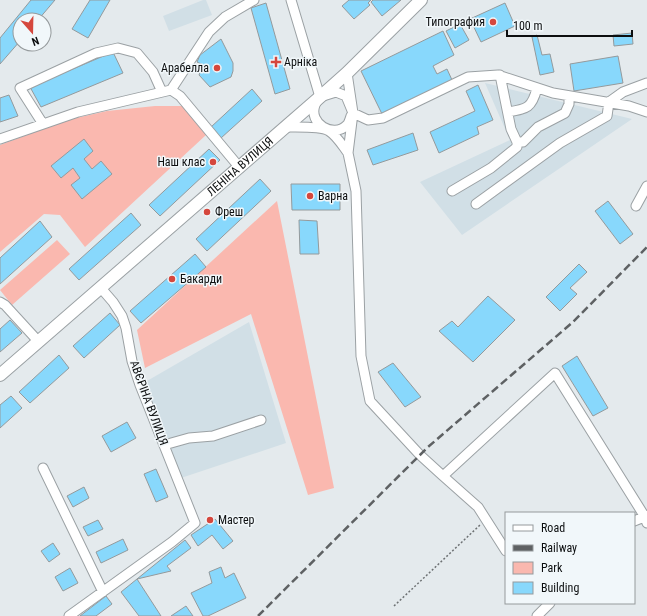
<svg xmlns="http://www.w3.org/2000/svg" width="647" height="616" font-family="'Roboto Condensed',sans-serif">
<rect width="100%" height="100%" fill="#e4eaed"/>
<path fill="#d1dfe6" d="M203,0H206L212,15L169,31L163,16Z
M485,83L632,119L462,235L420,182L510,140Z
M249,322L286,443L178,479L140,385Z"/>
<path fill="#fab8af" d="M155,106H182L207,131L206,135L85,247L60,215L44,214L0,252V145L67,120L107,111Z
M277,201L334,488L308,495L251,314L145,368L137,330Z
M57,240L70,254L12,305L0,290Z"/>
<path fill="#88d8fc" stroke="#949a9c" d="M31,0H55L38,20H20V41L0,64V38Z
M90,0H110L88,38L72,29Z
M349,0H371L368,3L370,5L354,19L342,6Z
M373,0H401L382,16L371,2Z
M266,3L290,89L275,94L251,8Z
M505,3L515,26L481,42L470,19Z
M460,24L469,40L455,48L446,31Z
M443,31L454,55L433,66L437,74L447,69L452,80L382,114L361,71Z
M632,33L633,44L614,46L613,35Z
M537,35L542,55L550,54L554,72L540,75L532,37Z
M221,39L233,63V71L231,77L210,87L199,75L203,65L197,62L200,55Z
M113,52L123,73L41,107L30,87Z
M618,56L623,83L574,91L570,64Z
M478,85L493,120L477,127L479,134L439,153L430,132L475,111L466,91Z
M252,89L262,101L221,138L211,127Z
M9,95L18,116L0,122V98Z
M413,133L418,150L373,165L367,150Z
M84,139L93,151L84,159L92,169L101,161L112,174L82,199L71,185L80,178L73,168L61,178L51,166Z
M209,149L220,160L160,216L149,205Z
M260,179L271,191L207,251L196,239Z
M291,184H340V210H292Z
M608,201L633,234L620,244L595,211Z
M131,213L141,225L79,280L69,269Z
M299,220L317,221L319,254H300Z
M40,221L52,237L0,284V258Z
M195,254L206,267L141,323L130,311Z
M579,264L587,272L570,288L577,294L560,311L546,297Z
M488,296L515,320L473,362L439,331L452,321L458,327Z
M110,313L120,325L84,358L73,346Z
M10,320L22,333L0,352V329Z
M59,355L69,368L30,403L19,392Z
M577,356L608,408L593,416L562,366Z
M393,363L421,397L405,407L378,372Z
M11,396L22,408L0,428V405Z
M127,422L136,438L111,452L102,436Z
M156,469L168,497L156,502L144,474Z
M84,487L89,498L73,507L67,496Z
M215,519L233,541L223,549L212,535L198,546L191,535Z
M98,520L103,529L88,536L83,527Z
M123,539L128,550L101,563L96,552Z
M185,540L191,548L167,566L171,571L137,579Z
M53,543L60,554L49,562L41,551Z
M221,567L225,578L234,573L246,598L208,616H203L191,593L212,583L209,572Z
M70,568L78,583L63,591L55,577Z
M137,579L161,616H139L121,592Z
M106,596L112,604L96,616H80Z
M186,606L193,616H171Z"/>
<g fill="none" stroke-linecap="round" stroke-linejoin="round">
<g stroke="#9ba1a4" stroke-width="11">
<path id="minor" d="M291,0L320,97
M347,73L353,113L348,153L356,191L361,356L370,401L420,455L443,476L555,373L645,517L647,523
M500,75L511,129L517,142H523L538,127L565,113L569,104V96
M171,90L209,32L225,17L254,0
M508,112C527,109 532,108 537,88
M351,116C350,119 349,123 347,125C333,139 308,123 315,105C316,102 319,99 320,97L336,92L346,96L353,113L368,120L383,118L468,77L498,75L553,93L629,106L647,112
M43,124L20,88L96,53L118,48L137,53L153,72L162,92
M286,127C295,127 322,126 329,131C337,136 342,145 348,153
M0,139L78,112L171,90L180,96L240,168
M452,191L491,168L517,147V142
M476,204L560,143L607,116L609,102L623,92L647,83
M636,206L647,186
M0,302L5,305L38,341
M164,445L189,438L213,436L261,420
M43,468L103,592
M443,476L478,507L506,551
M634,521L647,516
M69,616L172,542L195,523L140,385L132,361L126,328L122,316L113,302L100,287
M537,616L550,603"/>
</g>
<g stroke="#9ba1a4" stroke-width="14">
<g id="major">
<path id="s1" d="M0,375L320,97L347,73L421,0"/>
</g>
</g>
<path stroke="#6e7274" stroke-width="1.5" stroke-dasharray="2 2" stroke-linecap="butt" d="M394,606L480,525"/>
<use href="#minor" stroke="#fff" stroke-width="9"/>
<use href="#major" stroke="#fff" stroke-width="12"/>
<path stroke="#5e6163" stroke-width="2.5" stroke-dasharray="8 4" stroke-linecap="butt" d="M258,616L428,447L573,322L647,247"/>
</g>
<g fill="#d5473d" stroke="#f1f7fa" stroke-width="1.5">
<circle cx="493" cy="22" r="4"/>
<path d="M274 56h4v4h4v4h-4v4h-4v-4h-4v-4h4z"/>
<circle cx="217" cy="68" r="4"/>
<circle cx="213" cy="162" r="4"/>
<circle cx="310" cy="196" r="4"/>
<circle cx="207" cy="212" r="4"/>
<circle cx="172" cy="279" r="4"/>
<circle cx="210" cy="520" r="4"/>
</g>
<g text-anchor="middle" stroke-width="3" stroke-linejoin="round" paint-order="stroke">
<g font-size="12" fill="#0c0e0f" stroke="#f1f7fa" text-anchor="start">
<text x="485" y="26" text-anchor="end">Типография</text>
<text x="284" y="66">Арніка</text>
<text x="209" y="72" text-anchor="end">Арабелла</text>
<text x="205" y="166" text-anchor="end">Наш клас</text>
<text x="318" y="200">Варна</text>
<text x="215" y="216">Фреш</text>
<text x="180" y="283">Бакарди</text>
<text x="218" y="524">Мастер</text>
</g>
<g font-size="12" fill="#0c0e0f" stroke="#f1f7fa">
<text dy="4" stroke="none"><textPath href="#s1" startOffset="318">ЛЕНІНА ВУЛИЦЯ</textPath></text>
<text transform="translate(149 403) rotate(70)" y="4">АВЄРІНА ВУЛИЦЯ</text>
</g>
</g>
<rect x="505" y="512" width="130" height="92" fill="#f1f7fa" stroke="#959a9c"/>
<rect x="513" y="525" width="20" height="6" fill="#ffffff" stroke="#959a9c"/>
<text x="541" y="532" font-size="12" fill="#0c0e0f">Road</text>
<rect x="513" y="545" width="20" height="6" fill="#5e6163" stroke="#959a9c"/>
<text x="541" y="552" font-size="12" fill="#0c0e0f">Railway</text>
<rect x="513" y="562" width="20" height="12" fill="#fab8af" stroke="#959a9c"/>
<text x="541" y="572" font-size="12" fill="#0c0e0f">Park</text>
<rect x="513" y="582" width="20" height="12" fill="#88d8fc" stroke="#959a9c"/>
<text x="541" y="592" font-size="12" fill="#0c0e0f">Building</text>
<g transform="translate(32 32) rotate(160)"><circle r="19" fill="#f1f7fa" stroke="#959a9c"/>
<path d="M0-3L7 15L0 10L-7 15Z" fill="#d5473d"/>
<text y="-6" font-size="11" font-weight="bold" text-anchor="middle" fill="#0c0e0f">N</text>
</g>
<path d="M507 30v6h125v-6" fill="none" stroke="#0c0e0f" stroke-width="2"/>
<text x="513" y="30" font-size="12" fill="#0c0e0f" stroke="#f1f7fa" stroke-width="3" paint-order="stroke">100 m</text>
</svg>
